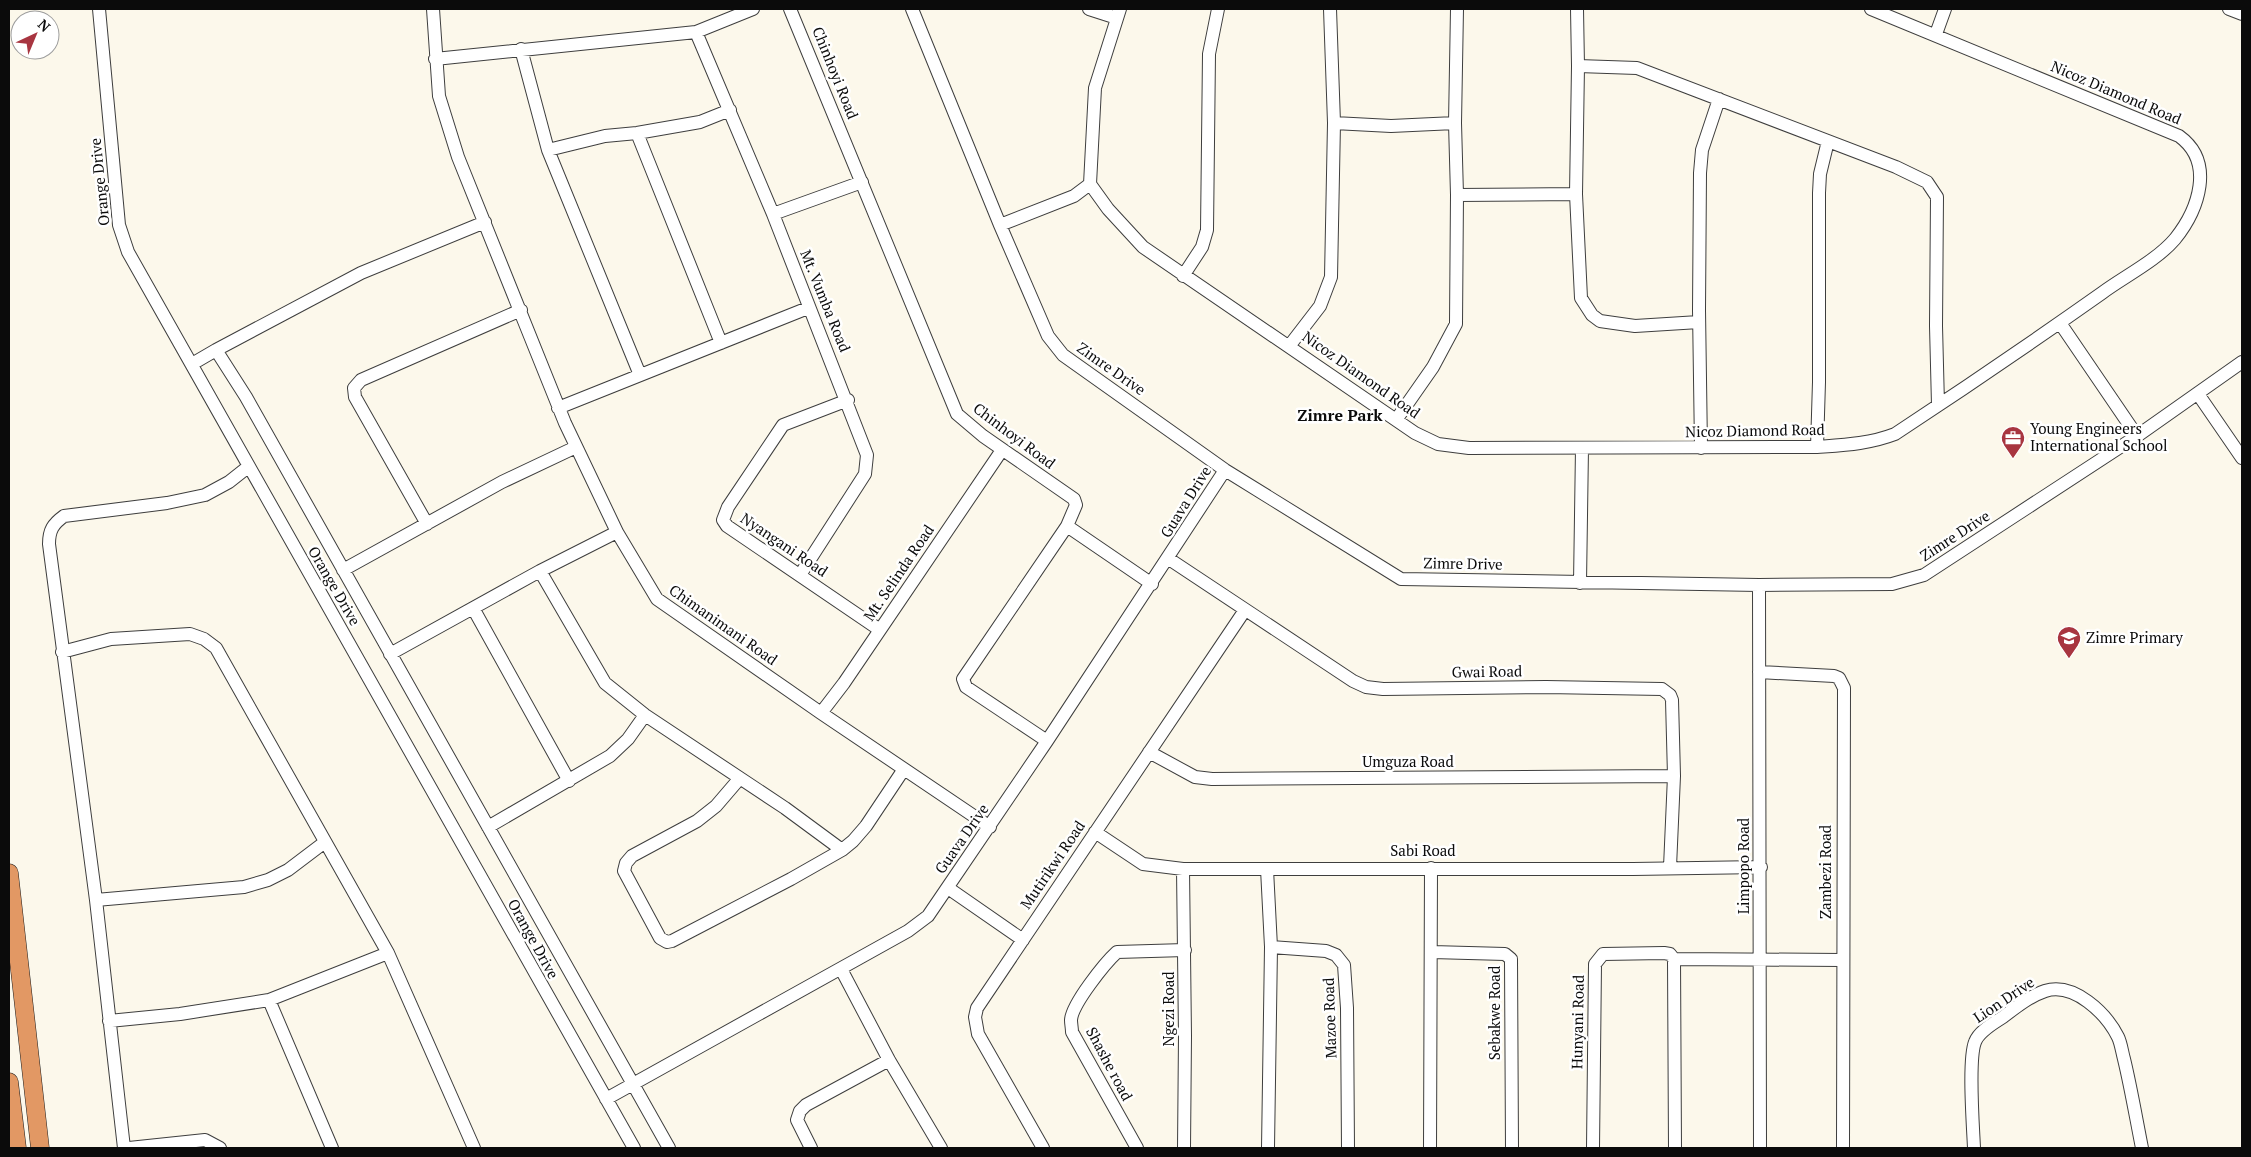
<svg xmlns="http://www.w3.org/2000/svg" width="2251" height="1157" font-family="'PT Serif',serif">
<rect width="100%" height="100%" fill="#fcf8eb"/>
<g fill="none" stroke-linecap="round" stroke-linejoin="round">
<g stroke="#3e3e3e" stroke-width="14">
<path id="minor" d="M99,9L119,225L128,252L634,1148
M433,9L439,96L458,157L565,423L617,532L657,599L821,713L990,827
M790,9L957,414L983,436L1074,499L1076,505L1067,526L963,679L966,687L1047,741
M912,9L1000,225L1048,336L1063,355L1225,470L1401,579L1759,585L1892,584L1924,575L2137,436L2242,362
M1089,9L1117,18
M1120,9L1095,88L1090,184L1108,209L1143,247L1415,433L1438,444L1469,448L1817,447C1844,445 1869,444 1895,434C1965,388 2034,341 2102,293C2125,276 2156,261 2175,239C2199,209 2215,162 2179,136L1871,9
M1577,9L1578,66
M2229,9L2242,14
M696,32L773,214L867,455L865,474L800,575
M1936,34L1945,9
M521,49L548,150L640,375
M435,59L696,32L753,9
M1334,123L1391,126L1455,123
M637,133L721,343
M548,150L605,136L637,133L700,122L730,110
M1457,195L1576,194
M773,214L862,182
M1000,225L1074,196L1090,184
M1183,276L1202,247L1207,230L1209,54L1218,9
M1699,322L1635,326L1600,321L1592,315L1581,298L1576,194L1578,66L1637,68L1896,167L1927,182L1937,197L1936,326L1938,405
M2060,323L2137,436
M1290,345L1320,306L1331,277L1334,123L1330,9
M216,350L361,273L485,222
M192,364L216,350L246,397L669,1148
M2198,394L2242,458
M848,400L783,425L728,507L723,520L727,526L880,630
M558,408L808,308
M1396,420L1433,367L1456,324L1457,195L1455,123L1457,9
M1817,447L1819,382V193L1820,174L1828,141
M1701,448L1699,310L1700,173L1702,150L1719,99
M427,524L355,397L354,388L361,380L521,310
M1067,526L1152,584
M1169,559L1353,681L1366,687L1383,689L1546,687L1662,689L1670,695L1672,700L1674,776L1670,867
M343,570L502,482L576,447
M540,571L605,683L645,715L785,808L842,850
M1580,583L1582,448
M1759,585L1760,1148
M473,608L569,781
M62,652L111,639L190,634L204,639L216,648L388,953L474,1148
M390,654L540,571L617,532
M1759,672L1834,676L1839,678L1844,688L1843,1148
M821,713L844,683L1002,450
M1149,752L1195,777L1212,779L1674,776
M740,778L716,806L697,821L632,856L626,863L624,871L660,938L667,942L672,941L791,879L842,850L853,841L866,826L904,769
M488,827L610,756L628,739L645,715
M1095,832L1143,864L1183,869H1633L1761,867
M1183,869L1185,1036L1184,1148
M1267,869L1271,947L1268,1148
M948,888L1023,940
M96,900L244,887L268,880L288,870L325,842
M1271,947L1326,951L1336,955L1344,965L1347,1008L1348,1148
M1432,952L1505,954L1511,959L1512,1148
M1674,959L1842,960
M841,969L889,1060L941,1148
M269,1000L332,1148
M109,1021L180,1014L269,1000L388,953
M606,1099L908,931L928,916L1047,741L1225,470
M124,1148L96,900L49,544C49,530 53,524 64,516L167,503L205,495L229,482L248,467
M129,1148L205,1140L220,1148
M811,1148L797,1120L800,1111L806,1105L889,1060
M1043,1148L978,1034L975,1017L977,1008L1245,610
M1137,1148L1072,1032C1072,1028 1071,1024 1071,1020C1072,1004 1105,963 1117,952L1185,950
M1430,1148L1431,868
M1593,1148L1595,964L1603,954L1664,953L1670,954L1674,959L1675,1148
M1974,1148C1973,1125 1968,1060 1975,1042C1979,1031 1994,1023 2003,1017C2016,1007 2030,996 2045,991C2074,982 2106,1013 2118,1037C2121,1043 2122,1052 2124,1059C2131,1088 2136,1118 2142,1148"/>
</g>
<g stroke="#1c1c1c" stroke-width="19">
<path id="highway" d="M9,873L40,1148
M9,1082L17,1148"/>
</g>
<use href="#minor" stroke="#fff" stroke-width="12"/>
<use href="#highway" stroke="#e29864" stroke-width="18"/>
</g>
<defs>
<g id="office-pin" transform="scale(1.25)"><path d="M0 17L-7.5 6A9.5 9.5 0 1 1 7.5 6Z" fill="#a83540" stroke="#fff"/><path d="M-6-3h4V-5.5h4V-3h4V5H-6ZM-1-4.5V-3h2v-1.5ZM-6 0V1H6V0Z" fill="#fff"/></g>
<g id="school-pin" transform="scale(1.25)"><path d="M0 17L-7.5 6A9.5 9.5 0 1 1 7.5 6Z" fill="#a83540" stroke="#fff"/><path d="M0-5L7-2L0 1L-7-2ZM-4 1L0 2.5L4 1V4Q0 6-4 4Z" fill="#fff"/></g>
</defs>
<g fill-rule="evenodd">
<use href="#office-pin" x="2013" y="438"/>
<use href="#school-pin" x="2069" y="638"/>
</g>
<g text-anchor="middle" stroke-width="5" stroke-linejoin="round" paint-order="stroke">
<g font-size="15" fill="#0b0b0b" stroke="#fff">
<text transform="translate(835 73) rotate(68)" y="5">Chinhoyi Road</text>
<text transform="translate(2116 93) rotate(23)" y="5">Nicoz Diamond Road</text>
<text transform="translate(100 182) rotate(-96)" y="5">Orange Drive</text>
<text transform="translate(825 301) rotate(68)" y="5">Mt. Vumba Road</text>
<text transform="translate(1111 369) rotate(35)" y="5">Zimre Drive</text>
<text transform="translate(1361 375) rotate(35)" y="5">Nicoz Diamond Road</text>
<text transform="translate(1755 431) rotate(-1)" y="5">Nicoz Diamond Road</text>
<text transform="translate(1014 436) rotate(37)" y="5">Chinhoyi Road</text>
<text transform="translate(1186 502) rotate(-58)" y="5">Guava Drive</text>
<text transform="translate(1955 536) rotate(-33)" y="5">Zimre Drive</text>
<text transform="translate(784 545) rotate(34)" y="5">Nyangani Road</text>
<text transform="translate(1463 564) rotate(1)" y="5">Zimre Drive</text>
<text transform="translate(899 573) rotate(-56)" y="5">Mt. Selinda Road</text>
<text transform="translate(334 586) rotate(60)" y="5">Orange Drive</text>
<text transform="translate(723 625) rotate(35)" y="5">Chimanimani Road</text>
<text transform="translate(1487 672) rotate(-1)" y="5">Gwai Road</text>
<text x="1408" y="767">Umguza Road</text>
<text transform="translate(962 839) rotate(-55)" y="5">Guava Drive</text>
<text x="1423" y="856">Sabi Road</text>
<text transform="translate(1053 865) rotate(-56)" y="5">Mutirikwi Road</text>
<text transform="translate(1744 866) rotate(-90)" y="5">Limpopo Road</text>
<text transform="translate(1826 872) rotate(-90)" y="5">Zambezi Road</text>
<text transform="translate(533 939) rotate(61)" y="5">Orange Drive</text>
<text transform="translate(2004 1000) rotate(-34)" y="5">Lion Drive</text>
<text transform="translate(1169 1009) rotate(-90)" y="5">Ngezi Road</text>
<text transform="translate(1495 1013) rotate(-90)" y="5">Sebakwe Road</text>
<text transform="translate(1330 1018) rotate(-92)" y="5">Mazoe Road</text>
<text transform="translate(1578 1022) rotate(-89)" y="5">Hunyani Road</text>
<text transform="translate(1109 1064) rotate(62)" y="5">Shashe road</text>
</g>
<g font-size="15" fill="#0b0b0b" stroke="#fff" text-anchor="start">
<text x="2030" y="434">Young Engineers<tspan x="2030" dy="17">International School</tspan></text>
<text x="2086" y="643">Zimre Primary</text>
</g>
<g font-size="16" font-weight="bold" fill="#0b0b0b" stroke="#fff">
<text x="1340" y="421">Zimre Park</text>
</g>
</g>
<rect width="2251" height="1157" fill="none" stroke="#0b0b0b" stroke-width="20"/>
<g transform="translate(35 35) rotate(44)"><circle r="24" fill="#ffffff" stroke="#9d9d9d"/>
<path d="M0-4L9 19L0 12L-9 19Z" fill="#a83540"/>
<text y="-8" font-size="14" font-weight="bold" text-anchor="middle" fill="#0b0b0b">N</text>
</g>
</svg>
